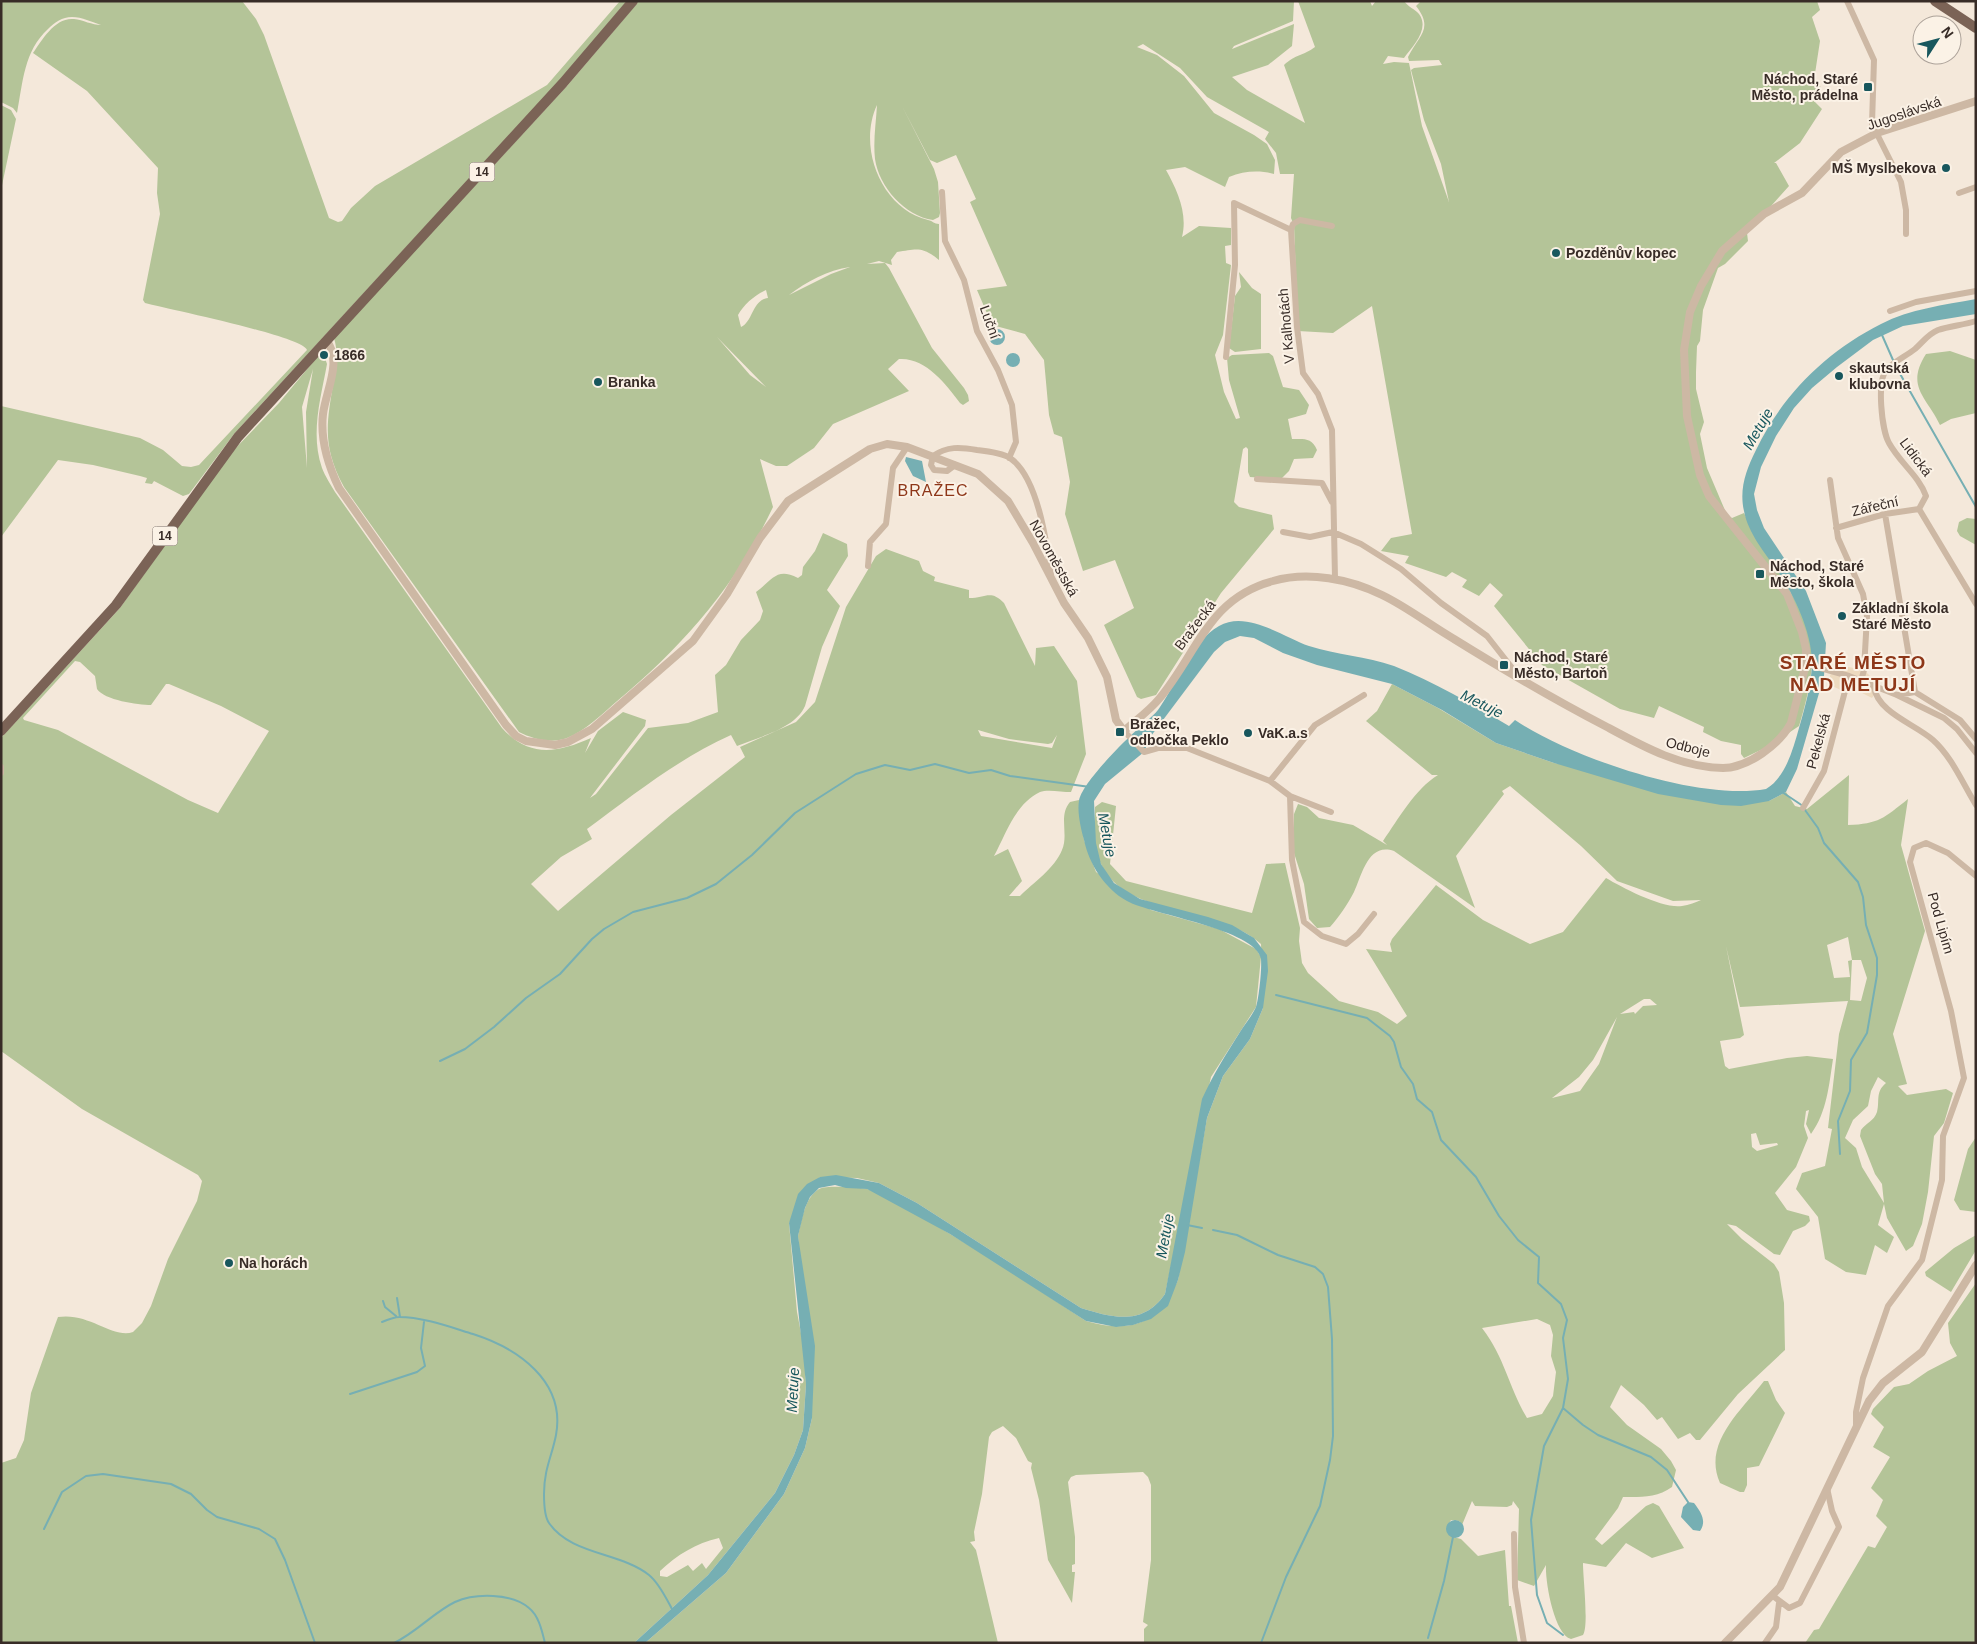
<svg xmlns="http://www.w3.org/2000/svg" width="1977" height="1644" font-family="Helvetica,sans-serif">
<rect width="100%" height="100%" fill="#f4e8da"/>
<path fill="#b4c498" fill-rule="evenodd" d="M1,1H242L256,19L264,35L329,218L338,222L342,221L351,208L375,186L547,85L620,1H627L560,80L234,434L189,494L183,496L154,481L152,484L145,483L147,478L140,476L93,465L58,460L1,537V406L140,438L163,450L182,466L191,467L199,465L307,350C302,336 167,309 145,303L143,300L160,214L157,193L158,168L87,91L33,53C42,40 55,17 74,19C83,20 92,25 101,25C92,22 82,17 72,17C62,17 55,22 48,29C24,51 23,82 17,113L13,108L1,102Z
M639,1H1294L1293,21L1234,46L1232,49L1294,24L1292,46L1268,65L1232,77L1247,90L1305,123L1284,65C1296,54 1303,56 1315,47L1298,1H1370L1372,6L1376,1H1404C1408,7 1415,9 1419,14C1430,29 1413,46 1404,58L1388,56L1383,64L1394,62L1409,63L1422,126L1449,202L1441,164L1424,120L1411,70L1414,68L1442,65L1439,60L1409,61L1408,57C1419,35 1434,29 1416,6L1421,1H1817L1820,10L1812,17L1820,41L1814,80L1819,81L1821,90L1812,99L1822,109L1800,143L1774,163H1776L1789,186L1747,233L1748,241L1725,264L1718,268L1703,310L1700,341L1697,346L1696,372V389L1704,422L1700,434L1707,468L1727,515L1732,518L1744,513C1765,558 1814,611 1812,662C1811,684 1805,706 1799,726L1769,746L1744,758L1741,754V745L1721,741L1703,732L1704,727L1659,706L1654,718L1620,709L1542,665L1494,606L1503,595L1490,583L1479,596L1462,587L1467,580L1452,572L1446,577L1405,563L1409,556L1381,551L1391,538L1412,534L1372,306L1333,333L1298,331L1294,225L1291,218L1294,174H1280L1276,153L1265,139L1269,132L1207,97L1180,68L1143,44L1137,47L1157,55L1184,76L1214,113L1254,135L1267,144L1275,160L1274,174C1259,170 1244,171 1229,177L1225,187L1185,167L1166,170C1177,190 1188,213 1182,237L1199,226L1231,228V245L1225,246L1226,263L1231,265L1223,335L1215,355L1224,392L1236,419L1240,418L1229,380L1227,358L1232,355L1269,353L1273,356L1283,387L1299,390L1309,405L1306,414L1288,419L1292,439C1303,439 1312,437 1317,450L1313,458L1294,459L1289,471L1281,479L1250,477L1248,472V449L1246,447L1243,449L1234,502L1239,507L1272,515L1274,529L1221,593L1156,695L1141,699L1137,697L1104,625L1134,608L1115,560L1083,571L1065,514L1070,482L1062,437L1054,434L1049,415L1044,360L1025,334L992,325L977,290L1007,286L970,202L976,199L956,155L937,163L930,160L902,106L934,169L938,182L940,213L939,217L933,220C905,216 879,187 875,159C873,141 876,123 877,105C857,148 882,209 928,220C933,221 934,224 939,224V260C922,246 917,249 897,252L891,260L892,265L879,261L867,264L885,263L889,268L932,348L964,388L968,395L969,401L963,405L960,403C946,384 925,357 899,359L888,369L909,391L833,424L814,448L787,466H776L760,459L773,507C736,586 682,647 616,702C601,715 585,731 567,738C551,744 533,739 519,732L344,487C323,448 326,426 333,385C336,367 339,356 334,338L567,86ZM850,267L831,274L789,295C806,282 828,270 850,267ZM766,290L768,298C752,300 753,322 741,327L738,315C744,304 755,295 766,290ZM717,337L766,387L750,375Z
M1,105L11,110L16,119L1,190Z
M1239,272L1252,288L1261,294V349L1235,352L1229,348L1235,296L1241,287Z
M1950,351L1976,360V413L1951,419L1940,425C1927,397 1905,387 1926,354Z
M318,356L325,358L327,364C321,397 310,434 322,468C325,476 331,485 335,492L502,728C529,758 557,753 591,738L585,753L598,731L623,712L646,720L645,726L590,798L596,794L648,728L688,723L718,712L715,675L726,665L741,640L760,620L763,611L756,592C773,580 776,567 798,578L802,575L803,567L815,551L823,533L847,544L848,556L827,590L840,606L822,647L805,706C795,729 758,737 737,746L731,735C678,759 633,795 587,829L592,839L561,857L531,884L558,911L671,815L745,757L740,747L796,722L815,702L846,607L876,556L886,549L919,561L923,571L935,577L934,581L969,590V598C985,598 991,589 1004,603L1035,666L1036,648L1054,646L1077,681L1086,754L1071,792C1062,792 1047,789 1040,792C1015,804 1006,834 994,856L1008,849L1022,881L1009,896H1020C1033,883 1055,868 1062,850C1069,834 1058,816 1070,802L1079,800L1084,840L1096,872L1151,910L1219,929L1256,949L1261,957L1256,1007L1211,1077L1165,1294C1143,1326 1113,1318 1081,1308L917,1203L879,1183L857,1178L820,1177L789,1223L797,1312L804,1349L806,1384L803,1430L794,1455L775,1493L708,1575L634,1643H1V1463L16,1458L24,1440L31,1393L55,1325L58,1317C89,1312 113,1339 133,1332L142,1323L151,1306L168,1259L197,1201L202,1181L198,1175L82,1109L1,1051V738L120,608L229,455L279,403ZM313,369L306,412L307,468L302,407ZM75,661L80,662L95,676L97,689C104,700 138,705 151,705L166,684H169L221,706L269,731L218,813L188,800L58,730L24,720L23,718ZM978,730L1009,739L1048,744L1052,743L1057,735L1052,748L981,736ZM719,1538L723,1548L706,1569L702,1563L693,1571L688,1565L667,1577L660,1576V1571C677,1555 696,1543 719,1538Z
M1967,518L1976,519V545L1960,536L1957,531L1959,522Z
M1392,684L1438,708L1496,743L1554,763L1769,801L1786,792L1795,806L1807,809L1849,775L1848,825C1879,824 1884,818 1908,799L1901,845L1925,931L1893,1034L1907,1084L1898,1086L1907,1095L1946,1089L1953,1093L1944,1123L1934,1136L1928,1192L1922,1224L1913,1246L1906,1251L1887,1218L1884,1204L1878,1225L1894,1237L1887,1253L1875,1245L1866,1275L1846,1272L1825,1259L1818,1217L1796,1189L1802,1173L1825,1166L1832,1129L1828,1128L1839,1034L1848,1001L1740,1007L1726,946L1744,1035L1740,1038L1720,1041L1725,1066L1729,1069L1787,1058L1807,1056L1833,1059C1829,1085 1827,1112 1811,1134L1806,1124L1809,1110L1806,1111L1804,1126L1808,1138L1796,1167L1775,1193L1787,1210L1809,1216L1810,1221L1805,1226L1793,1231L1780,1255L1774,1254L1736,1226L1727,1224L1742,1239L1774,1264L1779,1272L1784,1303L1785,1350L1738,1394L1700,1440H1696L1690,1433L1678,1439L1662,1417L1657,1420L1644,1405L1621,1385L1610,1407L1627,1425L1661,1449L1671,1461L1676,1470L1672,1487C1657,1498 1641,1497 1623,1497L1618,1508L1595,1539L1602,1545L1646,1506L1653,1503L1659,1506L1684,1548L1652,1558L1626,1543L1606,1567L1583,1563C1583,1578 1589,1626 1583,1635L1571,1639C1554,1634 1545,1581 1546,1565L1534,1586L1517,1580L1519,1509L1513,1501L1512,1505L1507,1507L1475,1506L1472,1501L1462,1525L1459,1521L1451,1520L1447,1527L1453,1537L1461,1539L1478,1556L1505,1550L1509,1606H1511L1518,1643H1144V1629L1148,1625L1143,1622L1151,1560V1485L1148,1477L1143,1472L1076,1475L1071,1477L1068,1482L1075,1537V1564L1072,1565V1572H1075L1072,1603L1048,1560L1039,1500L1031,1468L1032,1463L1028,1461L1016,1438L1003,1426L992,1432L989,1437L982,1494L974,1532L975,1541L970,1542L976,1550L998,1643H645L726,1573L784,1494L805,1448L812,1418L798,1236C802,1221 804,1198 819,1189C825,1185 860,1187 867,1189C887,1195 907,1209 925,1219C980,1251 1033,1286 1086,1321C1131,1334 1159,1324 1178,1280L1207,1118L1223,1076L1250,1039L1263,1008L1261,944C1219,905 1125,918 1101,864C1093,848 1095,825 1095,807L1102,802L1116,806L1110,864L1126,881L1252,913L1266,864L1285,863L1300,928L1299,941L1302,963L1308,973L1339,1001L1378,1012L1397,1024L1407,1016L1366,949L1392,952L1390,944L1392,939L1436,885L1483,920L1530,944L1563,932L1606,878C1623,888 1663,909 1682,906C1689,905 1696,902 1701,900L1673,901L1617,881L1581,846L1510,786L1502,791L1504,794L1456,856L1475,908L1394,851C1368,842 1362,875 1354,892C1348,904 1338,918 1330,927L1317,928L1309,919L1304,884L1294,853V814L1298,804L1307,807L1319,818L1353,825L1387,845L1383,841C1399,818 1415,789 1438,775H1432L1366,721L1377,711ZM1848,937L1852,960L1848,961L1850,977L1834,978L1827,945ZM1852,960H1861L1867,978L1861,1001L1850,1000ZM1644,999H1650L1657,1005L1643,1006L1635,1014L1634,1012L1620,1014ZM1617,1017L1599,1064L1580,1091L1552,1098L1579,1077L1593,1060ZM1878,1077L1886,1083C1875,1092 1880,1101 1877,1112C1874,1121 1866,1123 1861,1130L1860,1136L1875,1174L1882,1184L1884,1203L1862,1167L1856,1148L1845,1138L1853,1120L1868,1106L1871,1091ZM1756,1133L1760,1145L1777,1143L1778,1145L1757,1151L1752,1147L1751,1134ZM1537,1319L1550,1325L1553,1335L1551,1356L1556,1372L1553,1396L1542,1414L1527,1418C1509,1388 1505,1358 1482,1328Z
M1976,1137V1212L1960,1210L1954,1200L1968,1149Z
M1976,1235V1250L1951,1292L1926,1276L1925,1272L1954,1248Z
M1976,1283V1643H1805L1814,1630L1819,1629L1868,1546L1875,1548L1887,1527L1876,1516L1883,1500L1871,1488L1890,1457L1873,1447L1884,1427L1871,1414L1873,1409L1894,1387L1909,1384L1928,1371L1957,1356L1950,1343L1948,1323Z
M1764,1381H1768L1776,1400L1785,1413L1759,1466L1747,1468V1485L1744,1492H1740L1720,1483C1702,1443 1742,1410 1764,1381Z"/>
<path fill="#eddabf" d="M1833,664L1864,670L1873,679L1875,693L1872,698L1854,689L1847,693L1828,684Z"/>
<path fill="#76afb3" d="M1976,299V314L1903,326L1873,340L1837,367L1812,388L1794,408L1776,436L1761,467L1754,494L1757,510L1764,528L1806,591L1826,643L1824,676L1797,769L1786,792L1769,801L1741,806L1721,805L1658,794L1554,763L1496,743L1442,710L1392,684L1317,665L1283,653L1254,638L1240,636L1225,642L1214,652L1151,736L1144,752L1105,784L1094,801L1096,843L1101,864L1114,883L1140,899L1208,917L1232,925L1254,938L1267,955L1268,971L1263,1008L1250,1039L1223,1076L1207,1118L1185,1252L1178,1280L1168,1306L1151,1319L1133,1325L1116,1327L1086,1321L950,1234L867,1189L846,1188L835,1185L819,1188L810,1197L805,1208L798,1236L815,1346L812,1418L805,1448L784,1494L726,1573L645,1643H634L708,1575L775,1493L794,1455L803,1430L806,1384L789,1223L798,1194L807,1184L820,1177L836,1175L879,1183L917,1203L1081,1308C1113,1318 1143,1326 1165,1294L1202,1099C1213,1075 1226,1054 1240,1032C1245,1024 1252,1016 1256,1007C1259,998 1262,968 1261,959C1256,929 1152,915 1127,901C1105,889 1089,864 1084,840C1081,829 1077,812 1079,801C1081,784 1125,740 1140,727C1146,721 1155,715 1160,707C1178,681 1191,642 1219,626C1247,610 1283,637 1309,646C1337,655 1366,656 1394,666C1434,682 1472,704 1509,726L1515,720C1572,758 1698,801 1766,789C1786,777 1793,749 1799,728C1805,707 1812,683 1812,661C1811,630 1794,595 1777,570C1765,553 1748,533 1744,511C1739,489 1746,470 1756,450C1782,395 1827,351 1881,324C1910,309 1944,305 1976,299Z
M989 337a8 8 0 1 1 16 0a8 8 0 1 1-16 0Z
M1006 360a7 7 0 1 1 14 0a7 7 0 1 1-14 0Z
M906,457L922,461L926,482L913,476L905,461Z
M1688,1502L1694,1503C1701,1512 1707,1521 1700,1531L1693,1530L1681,1517L1683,1507Z
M1446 1529a9 9 0 1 1 18 0a9 9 0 1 1-18 0Z"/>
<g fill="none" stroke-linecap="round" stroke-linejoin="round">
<path stroke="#76afb3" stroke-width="2" d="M1882,335L1893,360
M1895,365L1976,507
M1782,792L1803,806
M1805,810L1818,828L1824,843L1858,882L1863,897L1866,925L1877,958V975L1867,1033L1851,1060L1850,1091L1838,1121L1840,1154
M1276,995L1367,1018L1390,1036L1394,1042L1401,1067L1413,1084L1417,1099L1432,1112L1441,1140L1476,1177L1499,1216L1518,1240L1539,1257L1538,1283L1561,1304L1567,1320L1563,1338L1568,1379L1563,1408L1583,1425L1598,1435L1651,1457L1667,1470L1688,1502
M440,1061L465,1049L494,1027L526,998L560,974L592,939L604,929L633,912L687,898L716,884L752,855L795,813L856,774L885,765L910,770L935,764L969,773L991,770L1010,776L1090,787
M1187,1225L1202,1228
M1213,1230L1237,1235L1278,1255L1315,1267L1323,1274L1328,1287L1332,1339L1333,1436L1330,1460L1320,1506L1286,1577L1261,1643
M397,1298L400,1317
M383,1301L385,1307L396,1316
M382,1322C387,1320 395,1317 399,1317C423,1317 450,1327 473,1334C517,1348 566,1381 556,1435C552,1456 544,1469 544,1494C544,1502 544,1516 549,1523C571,1555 620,1552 649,1575C659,1583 666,1598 672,1609
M350,1394L417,1372L425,1366L421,1348L424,1322
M44,1529L62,1492L86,1476L103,1474L171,1484L191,1494L207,1510L217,1517L259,1529L275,1539L285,1560L315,1643
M1563,1635L1547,1623L1537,1595L1531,1520L1544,1446L1563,1408
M1428,1638L1444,1581L1453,1537
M394,1643C417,1632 434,1612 455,1602C475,1593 512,1593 529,1608C539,1616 542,1631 545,1643"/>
<path stroke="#cdb8a4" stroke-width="6" d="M1847,1L1874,60L1872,124L1901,182L1906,210V234
M942,192L945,241L964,280L977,331L998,370L1012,405L1016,442L1009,458
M1959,193L1976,187
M1332,226L1300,220L1293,224L1291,230L1297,327L1303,373L1318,394L1332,430L1335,578
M1890,311L1916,302L1976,291
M1976,321C1964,325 1950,326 1938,330C1928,334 1923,342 1915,349C1906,356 1895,361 1887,369C1876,380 1882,431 1889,443C1900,463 1919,476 1926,496L1919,509L1976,604
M1226,357L1235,265L1234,203L1291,230
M955,465L947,471L934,470L931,465L933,456C947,446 960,447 977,450C986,451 1002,453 1010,458C1038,477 1047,544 1051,575
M1257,479L1322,483L1332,502
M1830,480L1838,538L1863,594L1867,616L1864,670L1861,681
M1885,514L1915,692L1897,695
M1836,528L1885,514L1919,509
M1283,532L1310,537L1333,532L1361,544L1401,569L1441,603L1487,636L1520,678
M868,566L870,542L886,524L893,468L907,447
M1806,664L1849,676L1897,695L1944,718L1957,729L1976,753
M1874,687C1878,713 1915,724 1933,740C1952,757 1963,784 1976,805
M1915,692L1960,720L1976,739
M1124,731L1144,752L1158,748H1187L1270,781L1290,796L1292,860L1304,922L1322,936L1346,944L1358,934L1374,914
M1,767V773
M1270,781L1315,725L1364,695
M1290,796L1331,812
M1803,808L1824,771L1849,676
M1856,1427V1412L1863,1378L1888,1306L1922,1260L1942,1180L1943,1136L1964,1078L1951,1011L1910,862L1914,848L1926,843L1948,853L1976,876
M1514,1534L1515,1587L1524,1643
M1773,1596L1789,1608L1800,1603L1839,1527L1832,1511L1827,1488
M1765,1643L1776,1627L1779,1603"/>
<path stroke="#cdb8a4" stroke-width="8" d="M326,340C343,361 326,390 323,414C320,440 328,465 339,488L506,725L516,736L526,741L555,745L568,742L592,729L693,641L727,594L760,538L788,501L870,449L887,444L907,447L978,474L1008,501L1033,543L1064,603L1088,638L1107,677L1116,720L1124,731C1135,721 1149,711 1159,699C1197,654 1208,598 1273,581C1308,571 1350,579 1382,595C1407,607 1430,625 1454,639C1504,670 1555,700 1607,727C1644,747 1680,767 1723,768C1748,768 1780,744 1791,723L1806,664V649L1802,632L1787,594L1709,496L1700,475L1687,416L1684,350L1690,312L1701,286L1722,251L1764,214L1802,193L1841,152L1877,133L1976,101
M1725,1643L1780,1587L1869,1401L1883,1383L1922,1352L1976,1265"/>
<path stroke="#7b6356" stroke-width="10" d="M1935,1L1976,28
M1,731L116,605L238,437L563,83L633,1"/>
</g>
<g fill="#18575d" stroke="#fbf2e6" stroke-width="2">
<rect x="1863" y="82" width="10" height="10" rx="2.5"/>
<circle cx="1946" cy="168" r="5"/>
<circle cx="1556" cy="253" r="5"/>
<circle cx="324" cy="355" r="5"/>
<circle cx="1839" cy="376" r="5"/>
<circle cx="598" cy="382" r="5"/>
<rect x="1755" y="569" width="10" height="10" rx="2.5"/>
<circle cx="1842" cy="616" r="5"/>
<rect x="1499" y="660" width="10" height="10" rx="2.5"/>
<rect x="1115" y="727" width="10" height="10" rx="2.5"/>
<circle cx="1248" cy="733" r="5"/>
<circle cx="229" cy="1263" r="5"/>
</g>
<g text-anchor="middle" stroke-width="4" stroke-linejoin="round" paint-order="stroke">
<g fill="#fbf2e6" stroke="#726760" stroke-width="1">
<rect x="469.5" y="162.5" width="25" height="19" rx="4"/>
<rect x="152.5" y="526.5" width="25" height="19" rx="4"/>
</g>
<g font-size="12" font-weight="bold" fill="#382c27">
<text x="482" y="176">14</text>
<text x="165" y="540">14</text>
</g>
<g font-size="14" font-weight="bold" fill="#382c27" stroke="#fbf2e6" text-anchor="start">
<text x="1858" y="84" text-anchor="end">Náchod, Staré<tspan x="1858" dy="16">Město, prádelna</tspan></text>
<text x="1936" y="173" text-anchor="end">MŠ Myslbekova</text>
<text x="1566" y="258">Pozděnův kopec</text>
<text x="334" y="360">1866</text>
<text x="1849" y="373">skautská<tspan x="1849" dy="16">klubovna</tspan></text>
<text x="608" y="387">Branka</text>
<text x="1770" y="571">Náchod, Staré<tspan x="1770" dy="16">Město, škola</tspan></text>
<text x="1852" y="613">Základní škola<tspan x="1852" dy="16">Staré Město</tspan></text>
<text x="1514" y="662">Náchod, Staré<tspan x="1514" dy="16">Město, Bartoň</tspan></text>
<text x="1130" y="729">Bražec,<tspan x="1130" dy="16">odbočka Peklo</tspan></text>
<text x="1258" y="738">VaK.a.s</text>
<text x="239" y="1268">Na horách</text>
</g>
<g font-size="14" fill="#382c27" stroke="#fbf2e6">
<text transform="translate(1904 113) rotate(-19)" y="5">Jugoslávská</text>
<text transform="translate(990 322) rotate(70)" y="5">Luční</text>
<text transform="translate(1286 326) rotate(-95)" y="5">V Kalhotách</text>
<text transform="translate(1916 457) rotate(53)" y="5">Lidická</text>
<text transform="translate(1875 506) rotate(-13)" y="5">Zářeční</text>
<text transform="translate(1054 558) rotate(61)" y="5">Novoměstská</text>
<text transform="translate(1195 625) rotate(-53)" y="5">Bražecká</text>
<text transform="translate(1818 741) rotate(-75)" y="5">Pekelská</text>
<text transform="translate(1688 747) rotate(14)" y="5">Odboje</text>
<text transform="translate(1941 923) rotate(74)" y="5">Pod Lipím</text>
</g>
<g font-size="15" font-style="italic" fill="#18575d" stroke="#fbf2e6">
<text transform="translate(1758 429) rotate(-60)" y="5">Metuje</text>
<text transform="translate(1482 704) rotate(26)" y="5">Metuje</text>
<text transform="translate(1107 835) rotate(79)" y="5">Metuje</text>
<text transform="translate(1165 1236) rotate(-80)" y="5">Metuje</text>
<text transform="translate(793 1390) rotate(-87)" y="5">Metuje</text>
</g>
<g font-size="16" letter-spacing="1" fill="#8e3719" stroke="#fbf2e6">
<text x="933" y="496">BRAŽEC</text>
</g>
<g font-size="19" font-weight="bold" letter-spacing="1" fill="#8e3719" stroke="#fbf2e6">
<text x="1853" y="669">STARÉ MĚSTO<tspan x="1853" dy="22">NAD METUJÍ</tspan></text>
</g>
</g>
<rect width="1977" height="1644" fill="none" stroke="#382c27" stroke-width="5"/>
<g transform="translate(1937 40) rotate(54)"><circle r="24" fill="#fbf2e6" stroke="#ada39a"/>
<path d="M0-4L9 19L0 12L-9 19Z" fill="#18575d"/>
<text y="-8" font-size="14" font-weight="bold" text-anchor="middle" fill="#382c27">N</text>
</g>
</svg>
